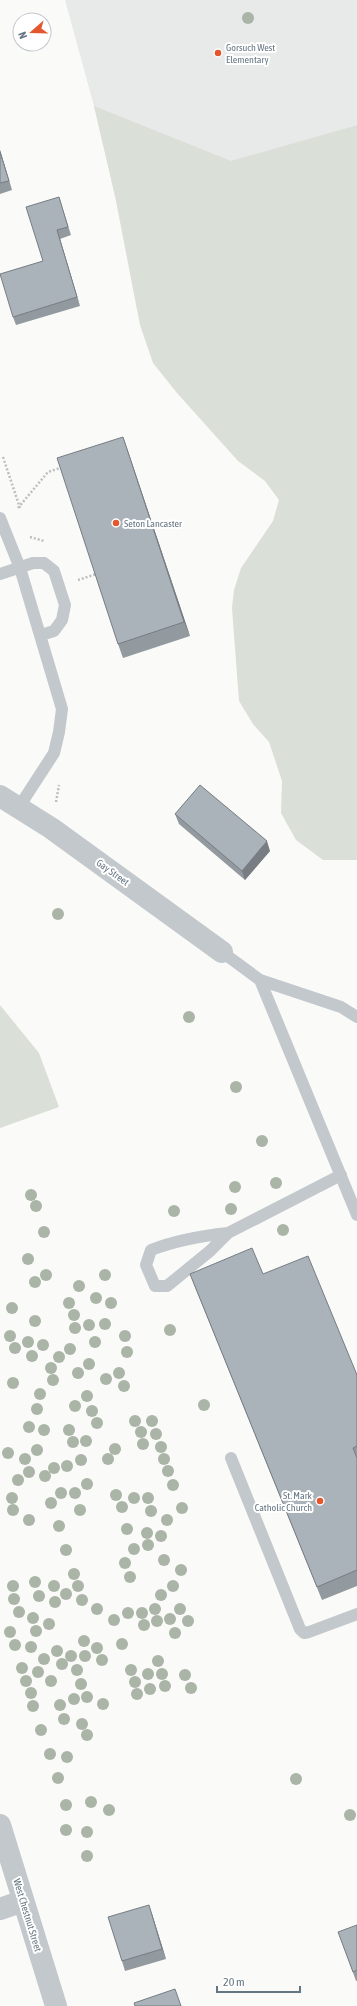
<svg xmlns="http://www.w3.org/2000/svg" width="357" height="2006" font-family="'Asap Condensed',sans-serif">
<rect width="100%" height="100%" fill="#fafaf8"/>
<path fill="#e8e9e9" d="M65,0H357V125L115,196L94,106Z"/>
<path fill="#dadfd7" d="M94,106L231,161L357,125V860H323L296,840L281,813L282,781L269,742L253,724L239,701L232,608L234,590L241,568L273,521L279,500L265,481L238,461L177,393L153,363L140,325L115,196Z
M0,1005L39,1053L59,1107L0,1128Z"/>
<g fill="none" stroke-linecap="round" stroke-linejoin="round">
<path stroke="#bbbfc2" stroke-width="2.5" stroke-dasharray="2 2" stroke-linecap="butt" d="M3,457L20,508
M18,508L48,472L63,467
M30,537L44,541
M78,580L96,574
M56,802L59,785"/>
<path stroke="#c3c8cc" stroke-width="12" d="M0,518L20,568L62,709L59,732L54,753L19,807
M0,574L33,563H44L54,571L65,605L62,620L54,631L41,635
M222,952L260,980L341,1007L357,1017
M260,980L357,1215
M228,1233C200,1236 177,1240 151,1250L146,1265L155,1286H167L210,1251L228,1233L341,1175
M231,1458L300,1629L304,1633L309,1632L357,1614"/>
<path stroke="#c3c8cc" stroke-width="22" d="M0,796L51,828L222,952
M0,1825L56,2006
M0,1909L23,1901"/>
</g>
<g fill="#aab4a7">
<circle cx="248" cy="18" r="6"/>
<circle cx="58" cy="914" r="6"/>
<circle cx="189" cy="1017" r="6"/>
<circle cx="236" cy="1087" r="6"/>
<circle cx="262" cy="1141" r="6"/>
<circle cx="276" cy="1183" r="6"/>
<circle cx="235" cy="1187" r="6"/>
<circle cx="31" cy="1195" r="6"/>
<circle cx="36" cy="1206" r="6"/>
<circle cx="231" cy="1209" r="6"/>
<circle cx="174" cy="1211" r="6"/>
<circle cx="283" cy="1230" r="6"/>
<circle cx="44" cy="1232" r="6"/>
<circle cx="28" cy="1259" r="6"/>
<circle cx="46" cy="1275" r="6"/>
<circle cx="105" cy="1275" r="6"/>
<circle cx="35" cy="1282" r="6"/>
<circle cx="79" cy="1286" r="6"/>
<circle cx="96" cy="1298" r="6"/>
<circle cx="69" cy="1303" r="6"/>
<circle cx="111" cy="1303" r="6"/>
<circle cx="12" cy="1308" r="6"/>
<circle cx="74" cy="1315" r="6"/>
<circle cx="35" cy="1321" r="6"/>
<circle cx="105" cy="1324" r="6"/>
<circle cx="89" cy="1325" r="6"/>
<circle cx="75" cy="1328" r="6"/>
<circle cx="170" cy="1330" r="6"/>
<circle cx="10" cy="1336" r="6"/>
<circle cx="125" cy="1336" r="6"/>
<circle cx="28" cy="1342" r="6"/>
<circle cx="95" cy="1342" r="6"/>
<circle cx="43" cy="1345" r="6"/>
<circle cx="15" cy="1348" r="6"/>
<circle cx="70" cy="1349" r="6"/>
<circle cx="127" cy="1352" r="6"/>
<circle cx="32" cy="1356" r="6"/>
<circle cx="59" cy="1357" r="6"/>
<circle cx="89" cy="1364" r="6"/>
<circle cx="51" cy="1368" r="6"/>
<circle cx="78" cy="1373" r="6"/>
<circle cx="119" cy="1373" r="6"/>
<circle cx="106" cy="1379" r="6"/>
<circle cx="53" cy="1380" r="6"/>
<circle cx="13" cy="1383" r="6"/>
<circle cx="124" cy="1386" r="6"/>
<circle cx="40" cy="1394" r="6"/>
<circle cx="87" cy="1396" r="6"/>
<circle cx="204" cy="1405" r="6"/>
<circle cx="75" cy="1406" r="6"/>
<circle cx="37" cy="1409" r="6"/>
<circle cx="92" cy="1411" r="6"/>
<circle cx="135" cy="1421" r="6"/>
<circle cx="152" cy="1421" r="6"/>
<circle cx="97" cy="1423" r="6"/>
<circle cx="29" cy="1427" r="6"/>
<circle cx="44" cy="1430" r="6"/>
<circle cx="69" cy="1430" r="6"/>
<circle cx="141" cy="1432" r="6"/>
<circle cx="156" cy="1434" r="6"/>
<circle cx="86" cy="1441" r="6"/>
<circle cx="73" cy="1442" r="6"/>
<circle cx="143" cy="1444" r="6"/>
<circle cx="161" cy="1447" r="6"/>
<circle cx="115" cy="1449" r="6"/>
<circle cx="37" cy="1450" r="6"/>
<circle cx="8" cy="1453" r="6"/>
<circle cx="25" cy="1459" r="6"/>
<circle cx="108" cy="1459" r="6"/>
<circle cx="164" cy="1459" r="6"/>
<circle cx="81" cy="1460" r="6"/>
<circle cx="67" cy="1466" r="6"/>
<circle cx="54" cy="1468" r="6"/>
<circle cx="168" cy="1471" r="6"/>
<circle cx="29" cy="1472" r="6"/>
<circle cx="45" cy="1476" r="6"/>
<circle cx="18" cy="1480" r="6"/>
<circle cx="87" cy="1484" r="6"/>
<circle cx="173" cy="1485" r="6"/>
<circle cx="61" cy="1493" r="6"/>
<circle cx="75" cy="1493" r="6"/>
<circle cx="116" cy="1495" r="6"/>
<circle cx="12" cy="1498" r="6"/>
<circle cx="134" cy="1498" r="6"/>
<circle cx="148" cy="1498" r="6"/>
<circle cx="51" cy="1503" r="6"/>
<circle cx="122" cy="1507" r="6"/>
<circle cx="182" cy="1508" r="6"/>
<circle cx="13" cy="1510" r="6"/>
<circle cx="80" cy="1510" r="6"/>
<circle cx="151" cy="1511" r="6"/>
<circle cx="29" cy="1520" r="6"/>
<circle cx="167" cy="1520" r="6"/>
<circle cx="59" cy="1526" r="6"/>
<circle cx="127" cy="1529" r="6"/>
<circle cx="147" cy="1533" r="6"/>
<circle cx="161" cy="1536" r="6"/>
<circle cx="148" cy="1545" r="6"/>
<circle cx="134" cy="1549" r="6"/>
<circle cx="66" cy="1550" r="6"/>
<circle cx="164" cy="1560" r="6"/>
<circle cx="125" cy="1563" r="6"/>
<circle cx="181" cy="1570" r="6"/>
<circle cx="74" cy="1574" r="6"/>
<circle cx="130" cy="1577" r="6"/>
<circle cx="35" cy="1582" r="6"/>
<circle cx="13" cy="1586" r="6"/>
<circle cx="54" cy="1586" r="6"/>
<circle cx="78" cy="1586" r="6"/>
<circle cx="173" cy="1586" r="6"/>
<circle cx="66" cy="1594" r="6"/>
<circle cx="161" cy="1595" r="6"/>
<circle cx="39" cy="1596" r="6"/>
<circle cx="14" cy="1599" r="6"/>
<circle cx="82" cy="1600" r="6"/>
<circle cx="55" cy="1602" r="6"/>
<circle cx="97" cy="1609" r="6"/>
<circle cx="155" cy="1609" r="6"/>
<circle cx="180" cy="1609" r="6"/>
<circle cx="19" cy="1612" r="6"/>
<circle cx="128" cy="1613" r="6"/>
<circle cx="142" cy="1613" r="6"/>
<circle cx="33" cy="1618" r="6"/>
<circle cx="170" cy="1619" r="6"/>
<circle cx="114" cy="1620" r="6"/>
<circle cx="157" cy="1621" r="6"/>
<circle cx="188" cy="1621" r="6"/>
<circle cx="49" cy="1624" r="6"/>
<circle cx="144" cy="1625" r="6"/>
<circle cx="36" cy="1631" r="6"/>
<circle cx="10" cy="1632" r="6"/>
<circle cx="175" cy="1633" r="6"/>
<circle cx="84" cy="1641" r="6"/>
<circle cx="122" cy="1644" r="6"/>
<circle cx="15" cy="1645" r="6"/>
<circle cx="31" cy="1647" r="6"/>
<circle cx="97" cy="1648" r="6"/>
<circle cx="57" cy="1651" r="6"/>
<circle cx="71" cy="1656" r="6"/>
<circle cx="85" cy="1656" r="6"/>
<circle cx="44" cy="1659" r="6"/>
<circle cx="102" cy="1660" r="6"/>
<circle cx="158" cy="1661" r="6"/>
<circle cx="62" cy="1664" r="6"/>
<circle cx="22" cy="1668" r="6"/>
<circle cx="77" cy="1670" r="6"/>
<circle cx="131" cy="1670" r="6"/>
<circle cx="38" cy="1672" r="6"/>
<circle cx="148" cy="1674" r="6"/>
<circle cx="162" cy="1674" r="6"/>
<circle cx="185" cy="1675" r="6"/>
<circle cx="26" cy="1681" r="6"/>
<circle cx="51" cy="1681" r="6"/>
<circle cx="135" cy="1682" r="6"/>
<circle cx="81" cy="1684" r="6"/>
<circle cx="165" cy="1686" r="6"/>
<circle cx="191" cy="1688" r="6"/>
<circle cx="150" cy="1689" r="6"/>
<circle cx="31" cy="1693" r="6"/>
<circle cx="137" cy="1694" r="6"/>
<circle cx="87" cy="1697" r="6"/>
<circle cx="74" cy="1699" r="6"/>
<circle cx="103" cy="1704" r="6"/>
<circle cx="60" cy="1705" r="6"/>
<circle cx="33" cy="1706" r="6"/>
<circle cx="64" cy="1719" r="6"/>
<circle cx="82" cy="1724" r="6"/>
<circle cx="41" cy="1730" r="6"/>
<circle cx="87" cy="1735" r="6"/>
<circle cx="50" cy="1754" r="6"/>
<circle cx="67" cy="1757" r="6"/>
<circle cx="58" cy="1778" r="6"/>
<circle cx="296" cy="1779" r="6"/>
<circle cx="91" cy="1802" r="6"/>
<circle cx="66" cy="1805" r="6"/>
<circle cx="109" cy="1810" r="6"/>
<circle cx="350" cy="1815" r="6"/>
<circle cx="66" cy="1830" r="6"/>
<circle cx="87" cy="1832" r="6"/>
<circle cx="87" cy="1856" r="6"/>
</g>
<path fill="#929a9f" d="M0,150L12,190L0,194Z
M59,197L71,235L60,239L80,306L16,325L13,317L43,261Z
M123,437L190,636L123,658L118,644Z
M175,814L270,851L245,880L179,824Z
M190,1274H263L357,1375V1586L322,1600L195,1287Z
M152,1914L166,1959L125,1971L122,1961Z
M357,1925V1981H356L342,1941Z"/>
<path fill="#777d82" d="M0,150L12,190L0,152Z
M57,230L60,239L80,306L77,297Z
M123,437L128,451L190,636L184,622Z
M267,841L270,851L245,880L242,871Z
M149,1905L152,1914L166,1959L162,1949Z"/>
<path fill="#aab3b9" stroke="#777d82" d="M0,152L9,181L0,183Z
M59,197L68,227L57,230L77,297L13,317L0,274L43,261L26,207Z
M123,437L184,622L118,644L57,458Z
M200,785L267,841L242,871L175,814Z
M252,1248L263,1274L308,1256L357,1375V1446L353,1448L357,1458V1570L317,1587L190,1274Z
M149,1905L162,1949L122,1961L108,1917Z
M357,1925V1970L353,1972L338,1932Z
M175,1989L181,2006H135L134,2003Z"/>
<g fill="#e4572e" stroke="#fff" stroke-width="1.5">
<circle cx="218" cy="53" r="4"/>
<circle cx="116" cy="523" r="4"/>
<circle cx="320" cy="1501" r="4"/>
</g>
<g text-anchor="middle" stroke-width="4" stroke-linejoin="round" paint-order="stroke">
<g font-size="10" fill="#657683" stroke="#fff" text-anchor="start">
<text x="226" y="51">Gorsuch West<tspan x="226" dy="12">Elementary</tspan></text>
<text x="124" y="527">Seton Lancaster</text>
<text x="312" y="1499" text-anchor="end">St. Mark<tspan x="312" dy="12">Catholic Church</tspan></text>
</g>
<g font-size="10" fill="#657683" stroke="#fff">
<text transform="translate(113 872) rotate(36)" y="4">Gay Street</text>
<text transform="translate(28 1915) rotate(73)" y="4">West Chestnut Street</text>
</g>
</g>
<g transform="translate(32 32) rotate(250)"><circle r="19" fill="#ffffff" stroke="#c1c8cd"/>
<path d="M0-3L7 15L0 10L-7 15Z" fill="#e4572e"/>
<text y="-6" font-size="11" font-weight="bold" text-anchor="middle" fill="#657683">N</text>
</g>
<path d="M217 1986v6h83v-6" fill="none" stroke="#657683" stroke-width="2"/>
<text x="223" y="1986" font-size="12" fill="#657683" stroke="#ffffff" stroke-width="3" paint-order="stroke">20 m</text>
</svg>
